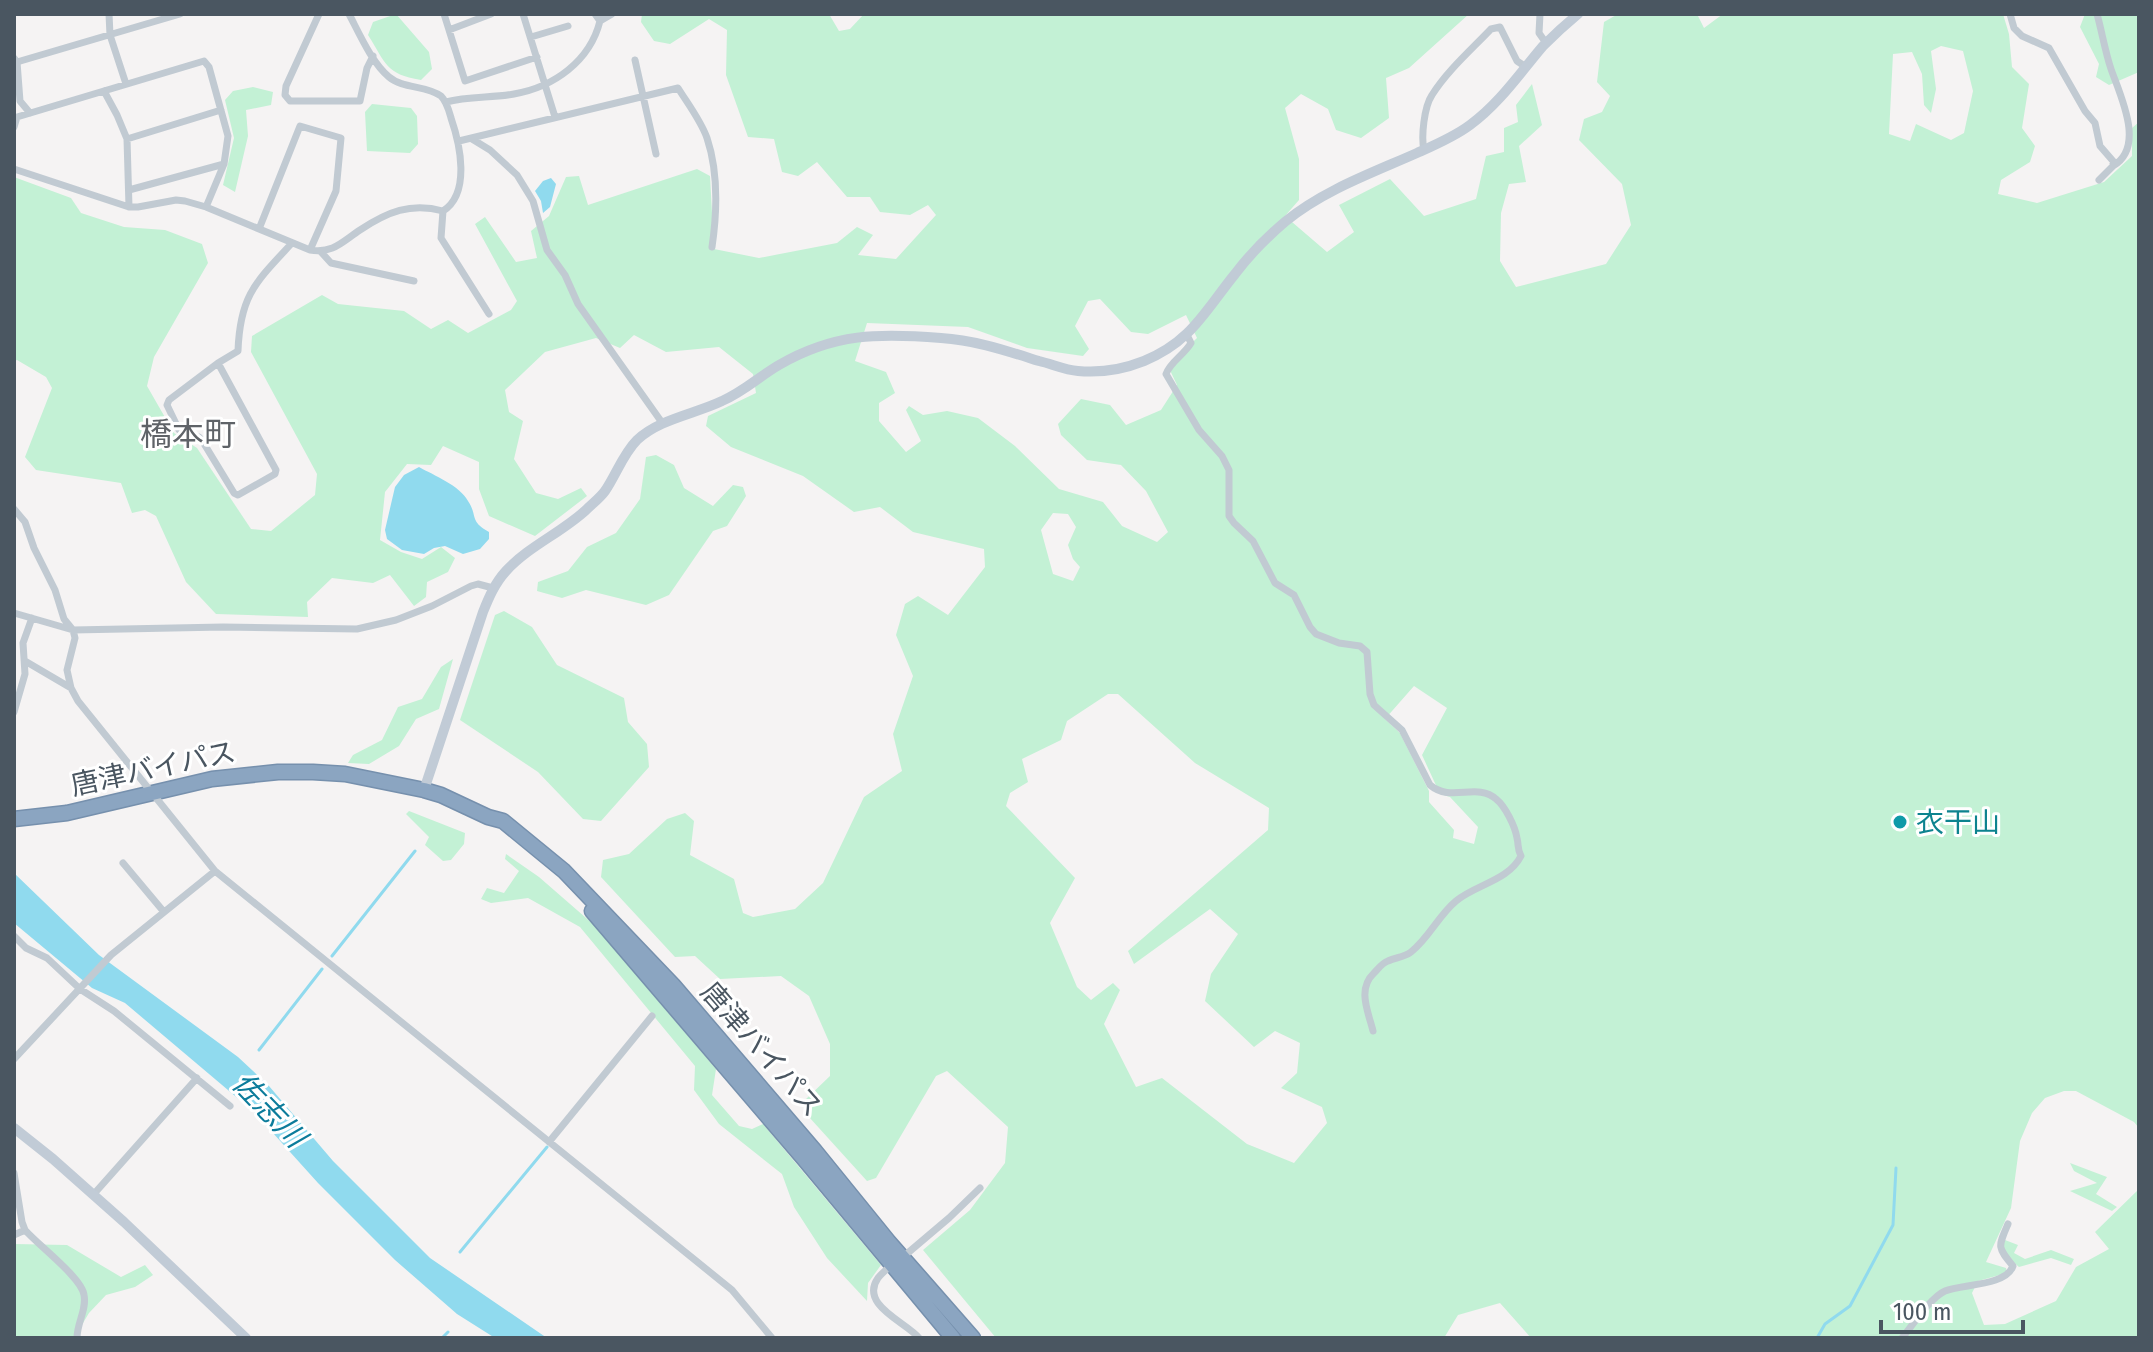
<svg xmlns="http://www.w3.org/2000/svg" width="2153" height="1352" font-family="'Fira Sans Condensed','Noto Sans JP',sans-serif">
<rect width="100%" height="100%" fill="#f5f3f3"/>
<path fill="#c3f1d5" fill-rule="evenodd" d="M396,14L429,52L432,69L421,80C385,74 386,63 368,35L373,22Z
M642,14H829L839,31L850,29L864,14H1469L1409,68L1386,78L1389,118L1361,138L1336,130L1328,109L1301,94L1285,108L1299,159V200L1285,216L1327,252L1354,232L1339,205L1390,179L1424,216L1476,199L1486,156L1504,152V128L1518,122L1516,105L1532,84L1542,125L1519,146L1526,182L1509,184L1501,213L1500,261L1516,287L1606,264L1631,225L1622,184L1579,140L1584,119L1602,112L1610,96L1597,82L1604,22L1618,14H1697L1704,28L1723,14H2003L2009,34L2012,67L2029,84L2022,128L2035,146L2030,162L2001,180L1998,194L2037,203L2104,182L2132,156V128L2139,122V1128L2134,1122L2076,1091H2064L2045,1098L2032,1113L2020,1141L2011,1208L1986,1262L2006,1268L2007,1273L1978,1281L1972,1293L1984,1325L2005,1324L2056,1301L2076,1267L2109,1249L2095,1232L2139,1189V1338H1531L1500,1303L1458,1315L1444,1338H996L923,1250L970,1210L1005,1163L1008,1127L947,1071L936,1076L876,1178L867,1181L809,1117L805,1100L830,1076V1044L809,996L781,976L720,979L695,956L675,957L601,877L603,860L629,854L667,819L685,813L694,821L690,855L734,879L743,913L753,917L795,909L823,883L864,797L902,771L893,734L913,676L896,635L905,604L918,596L948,615L985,567L984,549L913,532L880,507L854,512L803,476L731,447L706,426L708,416L756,393L753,374L719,347L666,352L634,335L620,348L596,338L545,352L505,390L509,412L523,421L514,459L536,493L558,499L581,488L587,496L535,536L489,516L479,489V462L443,446L431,465L407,464L385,492L380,540L401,552L422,559L441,547L455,558L448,572L427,582L426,597L414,606L390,575L373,583L332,578L307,602L308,617L216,614L186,582L156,516L145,510L132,513L121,483L36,470L25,457L52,388L46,377L17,360L14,361V177L71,198L81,213L124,227L165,230L202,244L208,263L154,357L147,386L174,433L197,448L251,529L271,531L315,495L317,474L251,352L252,336L322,295L338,304L404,311L431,329L448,320L468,333L511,310L517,301L475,224L485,217L516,262L537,258L531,231L549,216L566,177L579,176L588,205L697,169L710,176L714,249L759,258L837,243L857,227L873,235L858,255L896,259L936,215L928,205L910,215L880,212L870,197H847L817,162L798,176L782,172L774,139L748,137L726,75L727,30L709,19L670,44L654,41L641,22ZM1941,46L1963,51L1973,91L1964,133L1951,140L1916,124L1910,141L1889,134L1893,54L1912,52L1922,74L1924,105L1931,113L1936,89L1931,51ZM1100,299L1131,332L1148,334L1186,315L1197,338L1168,366L1177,385L1161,410L1126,425L1110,405L1081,399L1058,424L1061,435L1087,460L1121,465L1146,491L1168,532L1157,542L1122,526L1103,502L1059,489L1015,446L978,418L947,411L923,415L909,406L906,410L921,441L906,452L879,421V403L895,393L886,372L855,361L867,323L968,327L1027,348L1083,356L1089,349L1075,326L1088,301ZM1053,513L1068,514L1076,527L1068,545L1073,559L1080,567L1073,581L1053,574L1041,530ZM1414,686L1447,708L1422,755L1440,794L1450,797L1478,827L1474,844L1453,838L1454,830L1429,802V791L1400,733L1385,719ZM1108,694H1118L1195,763L1269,808L1268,830L1128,951L1134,964L1210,909L1238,934L1211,974L1205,1001L1254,1047L1275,1031L1300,1043L1297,1073L1281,1088L1322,1107L1327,1123L1294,1163L1247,1144L1162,1078L1136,1087L1104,1024L1120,990L1113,983L1091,1000L1077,987L1050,923L1075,878L1006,806L1010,793L1028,782L1022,759L1061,740L1067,721Z
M2085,14H2139V72L2109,85L2096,77L2099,64L2080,27Z
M253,87L273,92L271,105L246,110L248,136L235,192L223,185L234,138L225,100L233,91Z
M372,104L411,108L417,116L418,144L410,153L367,151L365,112Z
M656,455L674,465L684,488L713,506L733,485L743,487L746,496L727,526L713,531L669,595L646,605L586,590L562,598L537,591L538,582L568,571L587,547L616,533L640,499L646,457Z
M504,611L532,627L557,665L624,698L628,722L647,744L649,767L601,821L583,819L538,772L460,720L495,615Z
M453,659L439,709L416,719L399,746L369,764L348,763L353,755L382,740L398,707L422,699L441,667Z
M409,811L465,833L464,844L451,860L443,861L425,845L429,837L406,814Z
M506,854L539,877L593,924L716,1069L712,1095L739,1126L752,1129L763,1124L881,1265L868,1283L867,1301L827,1258L794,1207L782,1174L719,1124L694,1090L695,1066L580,927L528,898L491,903L481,899L487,888L504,893L519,871L505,859Z
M2070,1163L2107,1177L2096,1194L2117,1207L2112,1211L2070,1191L2097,1183L2074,1171Z
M2005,1240L2018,1245L2014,1253L2025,1259L2051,1250L2074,1259L2071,1265L2051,1258L2019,1267L2000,1250Z
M14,1244L67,1245L121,1277L145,1265L153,1275L135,1287L106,1295L89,1313L74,1338H14Z"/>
<path fill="#90daee" d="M551,178L556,184L550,207L543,213L541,201L535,191L543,181Z
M419,467C435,476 459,485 468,501C478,516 469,521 489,532V539L480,549L463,554L445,546L434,548L424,554L402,550L387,539L385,530L395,487L404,475Z
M14,873L99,955L238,1057L269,1086L333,1161L430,1258L547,1338H495L457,1314L395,1260L318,1183L254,1112L125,1003L92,988L14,923Z"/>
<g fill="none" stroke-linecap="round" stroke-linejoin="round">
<path stroke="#90daee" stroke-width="3" d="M332,956L415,851
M259,1050L322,969
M460,1252L547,1147
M442,1338L448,1332
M1817,1338L1825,1324L1850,1306L1893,1225L1896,1168"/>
<g stroke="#7690ad" stroke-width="17">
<path id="highway" d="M14,819L67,813L212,779L278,772H313L345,774L424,790L441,795L488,817L503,821L564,871L673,985L815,1151L888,1241L973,1338
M592,911L804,1159L953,1338"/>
</g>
<path stroke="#c1cad2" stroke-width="7" d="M109,14L110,35L126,84
M319,14L286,86L285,95L290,101H360L367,68L373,56
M444,14L465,81L537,57
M523,14L555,117
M1540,14L1539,33L1546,43
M2010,14L2014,28L2022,36L2049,48L2085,111L2095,123L2100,146L2113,161V166L2099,180
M2097,14C2102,32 2105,51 2111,69C2120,95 2146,147 2113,166
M600,21L612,14
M449,30L491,14
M531,37L568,26
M14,58L17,62L20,101L30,113
M635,60L656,154
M17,62L180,14
M104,91L117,115L127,139L129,207
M446,102C468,96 492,98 514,94C554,87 590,61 600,21L595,14
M14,127L17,117L204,61L209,67L228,136L224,164L206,207
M127,139L221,110
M472,139L490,150L517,175L533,201L547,250L565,275L578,304L663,424
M459,141L678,88C688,104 701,121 707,138C718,171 717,213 712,247
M1424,150C1421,137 1424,107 1432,95C1447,71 1471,50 1491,29L1500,27L1517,61L1526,67
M14,169L129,207H138L176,200L185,201L206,207L310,250C333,254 343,241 360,230C387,212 411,202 443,211C471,193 460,144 451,118C449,111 447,102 441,96C426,85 403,89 389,77C372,63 359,33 349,14
M129,190L224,164
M443,211L441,238L489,314
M259,229L300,126L341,138L336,191L310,250
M321,252L331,263L414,281
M1187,335L1191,343C1184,355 1170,362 1166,374L1199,430L1222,456L1229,470V516L1234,523L1253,541L1275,583L1294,595L1310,627L1316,634L1339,643L1360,646L1367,652L1370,694L1374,705L1402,730L1430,785C1451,803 1477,782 1496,799C1505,806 1515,826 1517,838C1519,846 1517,849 1521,856C1508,881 1477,884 1456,901C1438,916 1429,938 1411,952C1403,958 1396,957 1388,961C1382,963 1378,969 1374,973C1357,989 1368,1011 1373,1031
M218,363L276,470L275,474L238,495L234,493L203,442L199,437L179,430L167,405L169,400L218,363L238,351C240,295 256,282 292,243
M14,509L25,522L34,548L55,590L64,619L73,630L75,638L67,670L71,688L78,701L215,871L732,1290L772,1338
M14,613L73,630L223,627L357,629L396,620L432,606L471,586L478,584L493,588
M25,661L71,688
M14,712L25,674L23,643L32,618
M123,863L164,912
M14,936L26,948L47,958L80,989L114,1011L230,1106
M14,1059L111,955L215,871
M549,1142L652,1016
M14,1173L22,1222L25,1230C38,1245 82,1278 84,1295C87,1309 77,1323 77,1338
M93,1195L197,1078
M14,1235L25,1230
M903,1257L949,1218L980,1188
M893,1264C888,1268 882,1273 878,1278C859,1305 906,1322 919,1338
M1902,1338C1912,1326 1931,1297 1945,1291C1962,1284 2006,1286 2013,1266C1997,1247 1998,1247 2008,1224"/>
<path stroke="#c1cbd6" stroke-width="10" d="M424,790L483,612C489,597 495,583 506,571C529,546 561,533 586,510C592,504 600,498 605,491C616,475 623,454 637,440C659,419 695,414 722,401C743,392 760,376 779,365C834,333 879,333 941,338C975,340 1007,351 1039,361C1052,364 1065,370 1078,371C1100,373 1124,369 1144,361C1191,342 1205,311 1235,274C1250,254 1267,237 1286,221C1324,190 1372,173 1417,153C1435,145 1454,137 1470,125C1499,104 1520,73 1543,46C1554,35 1566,24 1578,14
M14,1128L53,1159L124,1222L246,1338"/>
<use href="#highway" stroke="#8ba5c1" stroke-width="14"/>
</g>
<circle fill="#0f9aa8" stroke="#fff" stroke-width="3" cx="1900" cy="822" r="8"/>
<g text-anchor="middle" stroke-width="6" stroke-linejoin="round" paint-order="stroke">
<g font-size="28" fill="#4a5661" stroke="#fff">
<text transform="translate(153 768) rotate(-12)" y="10">唐津バイパス</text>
<text transform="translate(762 1049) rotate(49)" y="10">唐津バイパス</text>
</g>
<g font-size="28" fill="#0d838f" stroke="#fff" text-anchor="start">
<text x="1916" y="832">衣干山</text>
</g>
<g font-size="30" font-style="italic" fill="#0c7c9b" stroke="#fff">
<text transform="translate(269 1110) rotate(46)" y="10">佐志川</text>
</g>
<g font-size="32" fill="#5f6368" stroke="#fff">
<text x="188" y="445">橋本町</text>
</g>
</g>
<rect width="2153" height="1352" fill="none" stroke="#4a5661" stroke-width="32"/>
<path d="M1881 1320v12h142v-12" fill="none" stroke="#4a5661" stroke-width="4"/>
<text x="1893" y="1320" font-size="24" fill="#4a5661" stroke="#ffffff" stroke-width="6" paint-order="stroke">100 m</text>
</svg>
